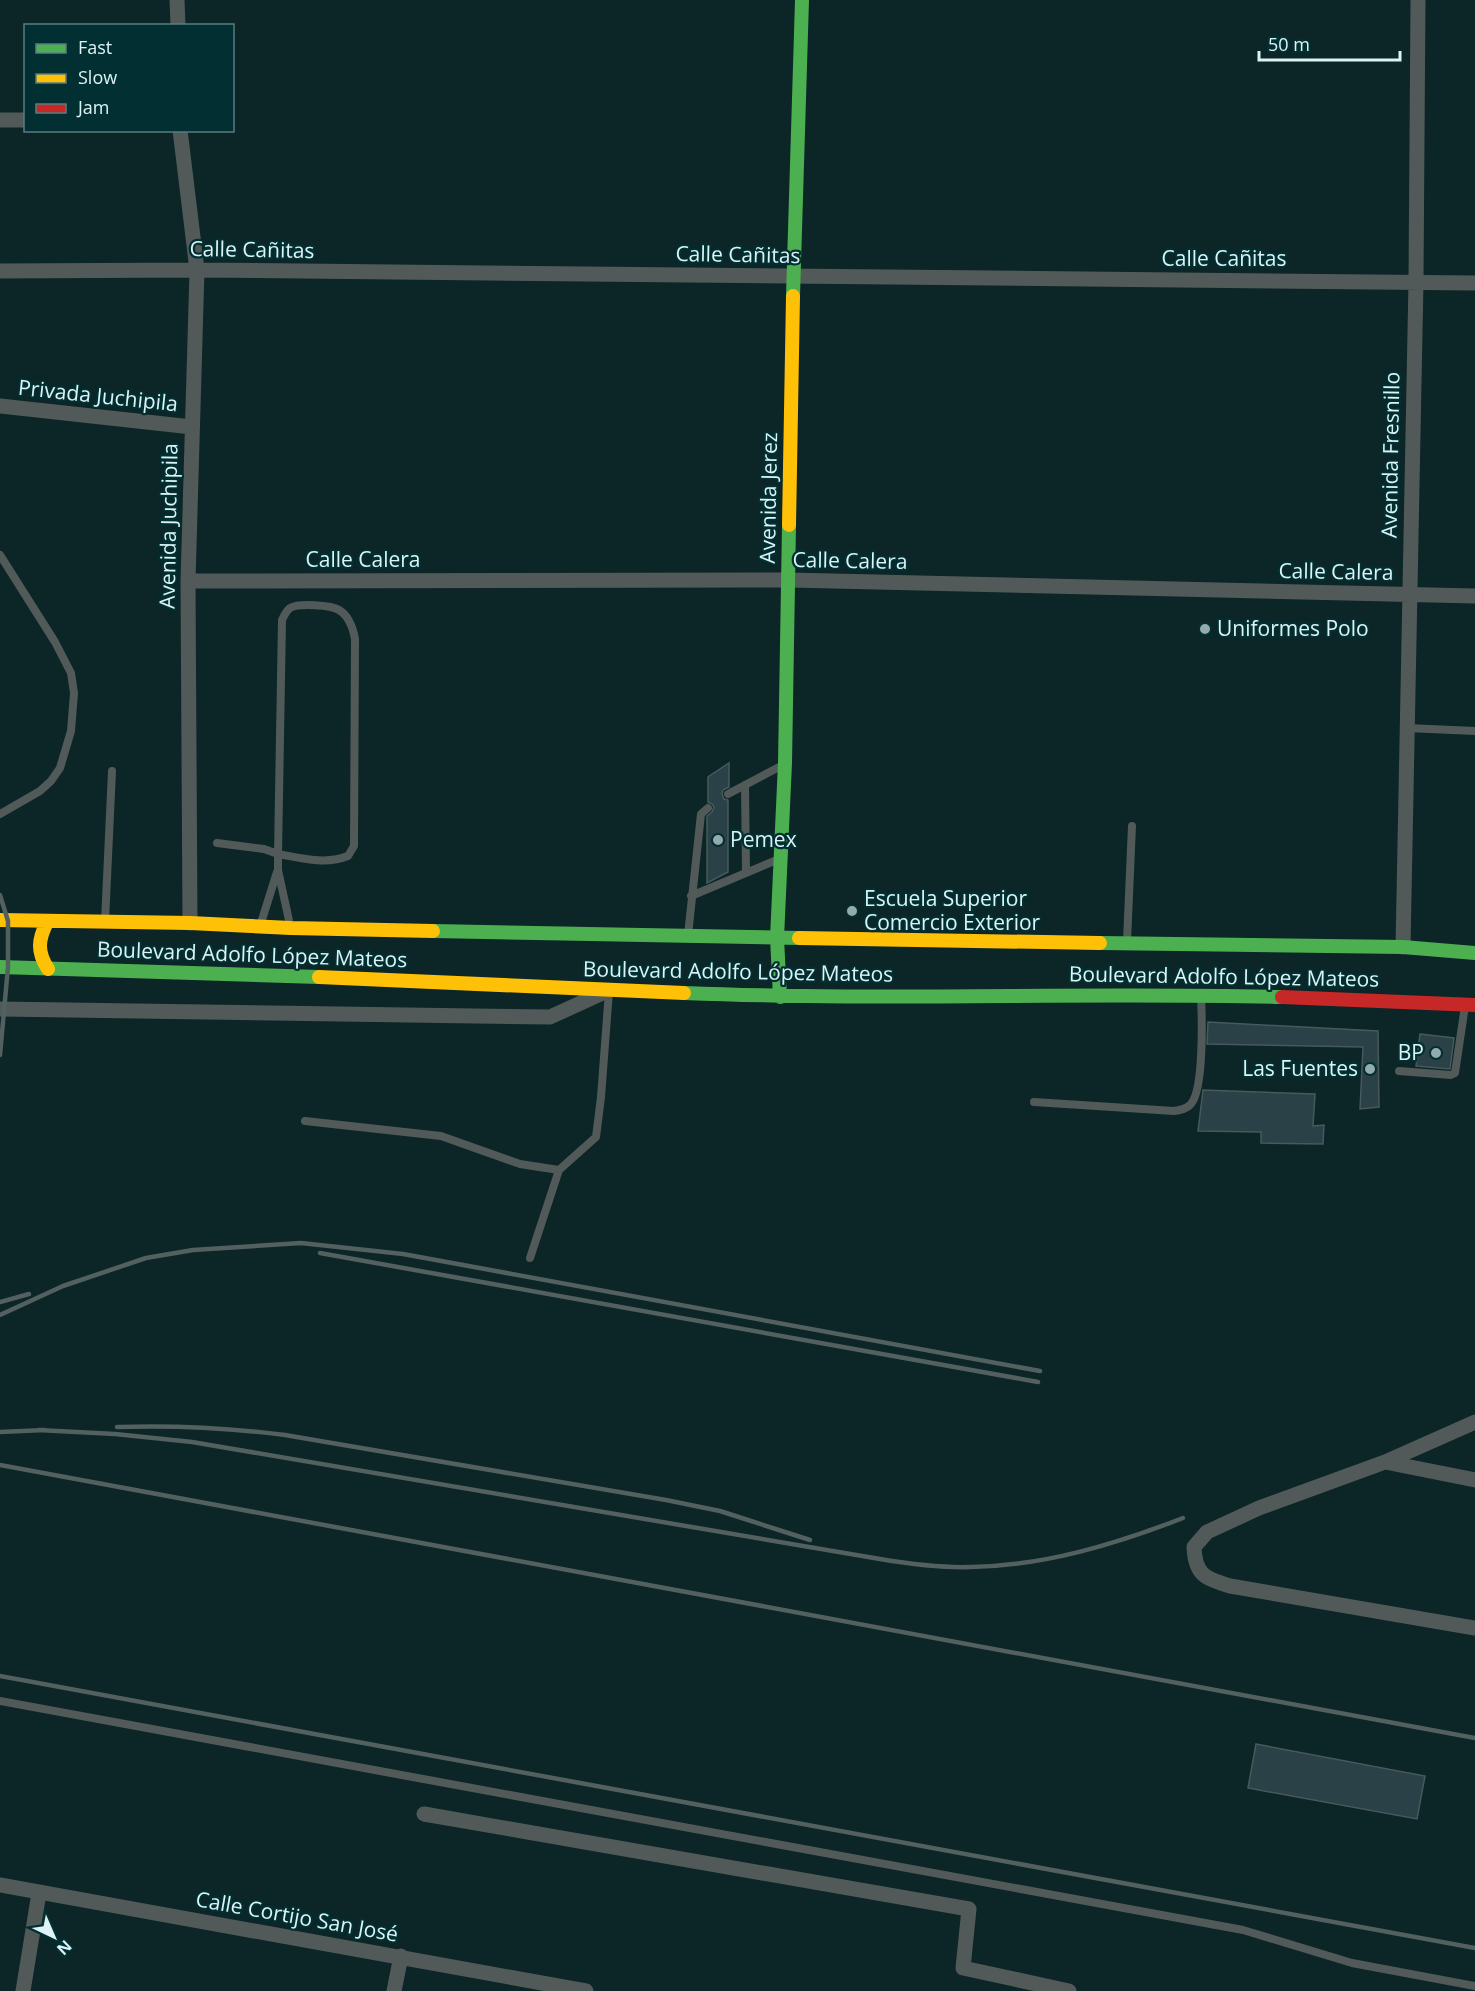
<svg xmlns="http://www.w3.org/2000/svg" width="1475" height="1991" font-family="'Open Sans',sans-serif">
<rect width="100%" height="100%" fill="#0c2527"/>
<path fill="#294147" stroke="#47595c" stroke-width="1.5" d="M729,763V787L723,790L722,794L724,799L728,800V872L707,883V816L712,812L714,807L712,804L708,802V777Z
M1208,1022L1378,1031L1379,1107L1360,1109L1363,1047L1207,1044Z
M1420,1034L1454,1038L1450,1069L1416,1066Z
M1203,1090L1315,1094L1313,1126L1324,1125L1323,1144L1261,1143V1132L1198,1131Z
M1256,1744L1425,1776L1417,1819L1248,1788Z"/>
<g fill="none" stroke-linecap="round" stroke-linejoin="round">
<path stroke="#515a58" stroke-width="8" d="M0,555L55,642L71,673L74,693L71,731L60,768L51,781L40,791L0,814
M1407,728L1475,731
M745,785L746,872
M728,794L781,766
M217,843L264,849L278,854L282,620C284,616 286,611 290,608C299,603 331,605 339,610C349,616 353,628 355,639L354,846L348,856C326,865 300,858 278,854V870L290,925
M691,896L779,859
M105,921L112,771
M261,923L277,872
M688,935L701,814L708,808
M1127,941L1132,826
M1399,1071L1451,1075L1455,1073L1465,1006
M1034,1102L1174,1111C1181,1110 1187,1109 1191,1104C1204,1089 1202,1017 1201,996
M305,1121L441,1136L520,1164L559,1170L530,1258
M559,1170L596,1137L601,1097L609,991
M0,1701L1243,1930L1352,1963L1475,1986"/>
<path stroke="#515a58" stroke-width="15" d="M177,0L178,26
M0,120H26
M180,130L197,270L188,581L190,923
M0,271L197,270L1475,283
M0,406L192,427
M188,581L789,580L1475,596
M1403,947L1416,281L1418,0
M0,1009L550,1017L607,991
M1475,1422L1385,1462L1259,1508L1207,1532L1194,1547C1195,1575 1205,1578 1230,1586L1475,1628
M1385,1462L1475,1480
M424,1814L969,1909L963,1968L1069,1991
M0,1885L586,1991
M23,1991L39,1893
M394,1991L401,1956"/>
<path stroke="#4caf50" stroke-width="14" d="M793,296L802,0
M433,931L799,938
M1100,943L1403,947L1475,953
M0,967L319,977
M684,993C883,1001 1082,992 1282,997
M780,997L777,938L785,763L789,525"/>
<path stroke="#ffc107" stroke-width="14" d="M789,525L793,296
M0,920L190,923L291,928L433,931
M47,922C38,940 37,952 48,969
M799,938L1100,943
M319,977L684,993"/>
<path stroke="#c62828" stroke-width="14" d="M1282,997L1475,1005"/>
<path stroke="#526060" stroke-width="4.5" d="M0,895L8,921V967L0,1055
M320,1253L1038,1382
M0,1302L29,1294
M0,1315L63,1286L146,1258L193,1250L301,1243L403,1254L1040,1371
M117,1427C174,1425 229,1428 285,1435L666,1500L720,1511L810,1540
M38,1430L115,1434L192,1442L880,1559C910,1564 941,1568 971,1567C1044,1566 1116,1544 1183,1518
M0,1432L45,1430
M0,1465L1475,1738
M0,1676L1475,1948"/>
</g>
<g fill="#94abad" stroke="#012f32" stroke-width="2">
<circle cx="1205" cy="629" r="6"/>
<circle cx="718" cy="840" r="6"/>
<circle cx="852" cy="911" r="6"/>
<circle cx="1436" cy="1053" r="6"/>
<circle cx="1370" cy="1069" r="6"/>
</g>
<g text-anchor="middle" stroke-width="4.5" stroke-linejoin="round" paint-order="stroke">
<g font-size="21" fill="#ddf3f5" stroke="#012f32">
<text transform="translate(252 250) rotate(1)" y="7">Calle Cañitas</text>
<text transform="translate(738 255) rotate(1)" y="7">Calle Cañitas</text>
<text x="1224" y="266">Calle Cañitas</text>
<text transform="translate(98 396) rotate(6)" y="7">Privada Juchipila</text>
<text transform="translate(1391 455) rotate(-89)" y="7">Avenida Fresnillo</text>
<text transform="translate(769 498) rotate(-89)" y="7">Avenida Jerez</text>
<text transform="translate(169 526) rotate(-89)" y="7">Avenida Juchipila</text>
<text x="363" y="567">Calle Calera</text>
<text transform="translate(850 561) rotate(1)" y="7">Calle Calera</text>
<text transform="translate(1336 572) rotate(1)" y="7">Calle Calera</text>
<text transform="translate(252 955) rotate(2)" y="7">Boulevard Adolfo López Mateos</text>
<text transform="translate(738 972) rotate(1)" y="7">Boulevard Adolfo López Mateos</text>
<text transform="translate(1224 977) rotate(1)" y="7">Boulevard Adolfo López Mateos</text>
<text transform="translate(297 1917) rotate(10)" y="7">Calle Cortijo San José</text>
</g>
<g font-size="21" fill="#ddf3f5" stroke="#012f32" text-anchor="start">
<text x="1217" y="636">Uniformes Polo</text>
<text x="730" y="847">Pemex</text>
<text x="864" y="906">Escuela Superior<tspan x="864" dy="24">Comercio Exterior</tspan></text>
<text x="1424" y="1060" text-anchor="end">BP</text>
<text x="1358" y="1076" text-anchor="end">Las Fuentes</text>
</g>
</g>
<rect x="24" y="24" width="210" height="108" fill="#012f32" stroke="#597d80" stroke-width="1.5"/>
<rect x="36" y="44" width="30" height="9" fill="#4caf50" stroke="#597d80" stroke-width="1.5"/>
<text x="78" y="54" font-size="18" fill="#ddf3f5">Fast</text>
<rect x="36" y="74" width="30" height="9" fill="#ffc107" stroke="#597d80" stroke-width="1.5"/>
<text x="78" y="84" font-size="18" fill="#ddf3f5">Slow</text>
<rect x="36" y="104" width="30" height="9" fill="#c62828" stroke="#597d80" stroke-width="1.5"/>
<text x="78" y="114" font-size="18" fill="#ddf3f5">Jam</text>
<g transform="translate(54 1937) rotate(136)" stroke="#012f32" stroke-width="4.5" paint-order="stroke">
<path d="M0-4.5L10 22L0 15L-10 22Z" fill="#ddf3f5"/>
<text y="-9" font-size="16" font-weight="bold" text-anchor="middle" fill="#ddf3f5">N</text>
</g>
<path d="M1259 51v9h141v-9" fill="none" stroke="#ddf3f5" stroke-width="3"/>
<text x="1268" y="51" font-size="18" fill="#ddf3f5" stroke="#012f32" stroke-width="4.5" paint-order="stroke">50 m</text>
</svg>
